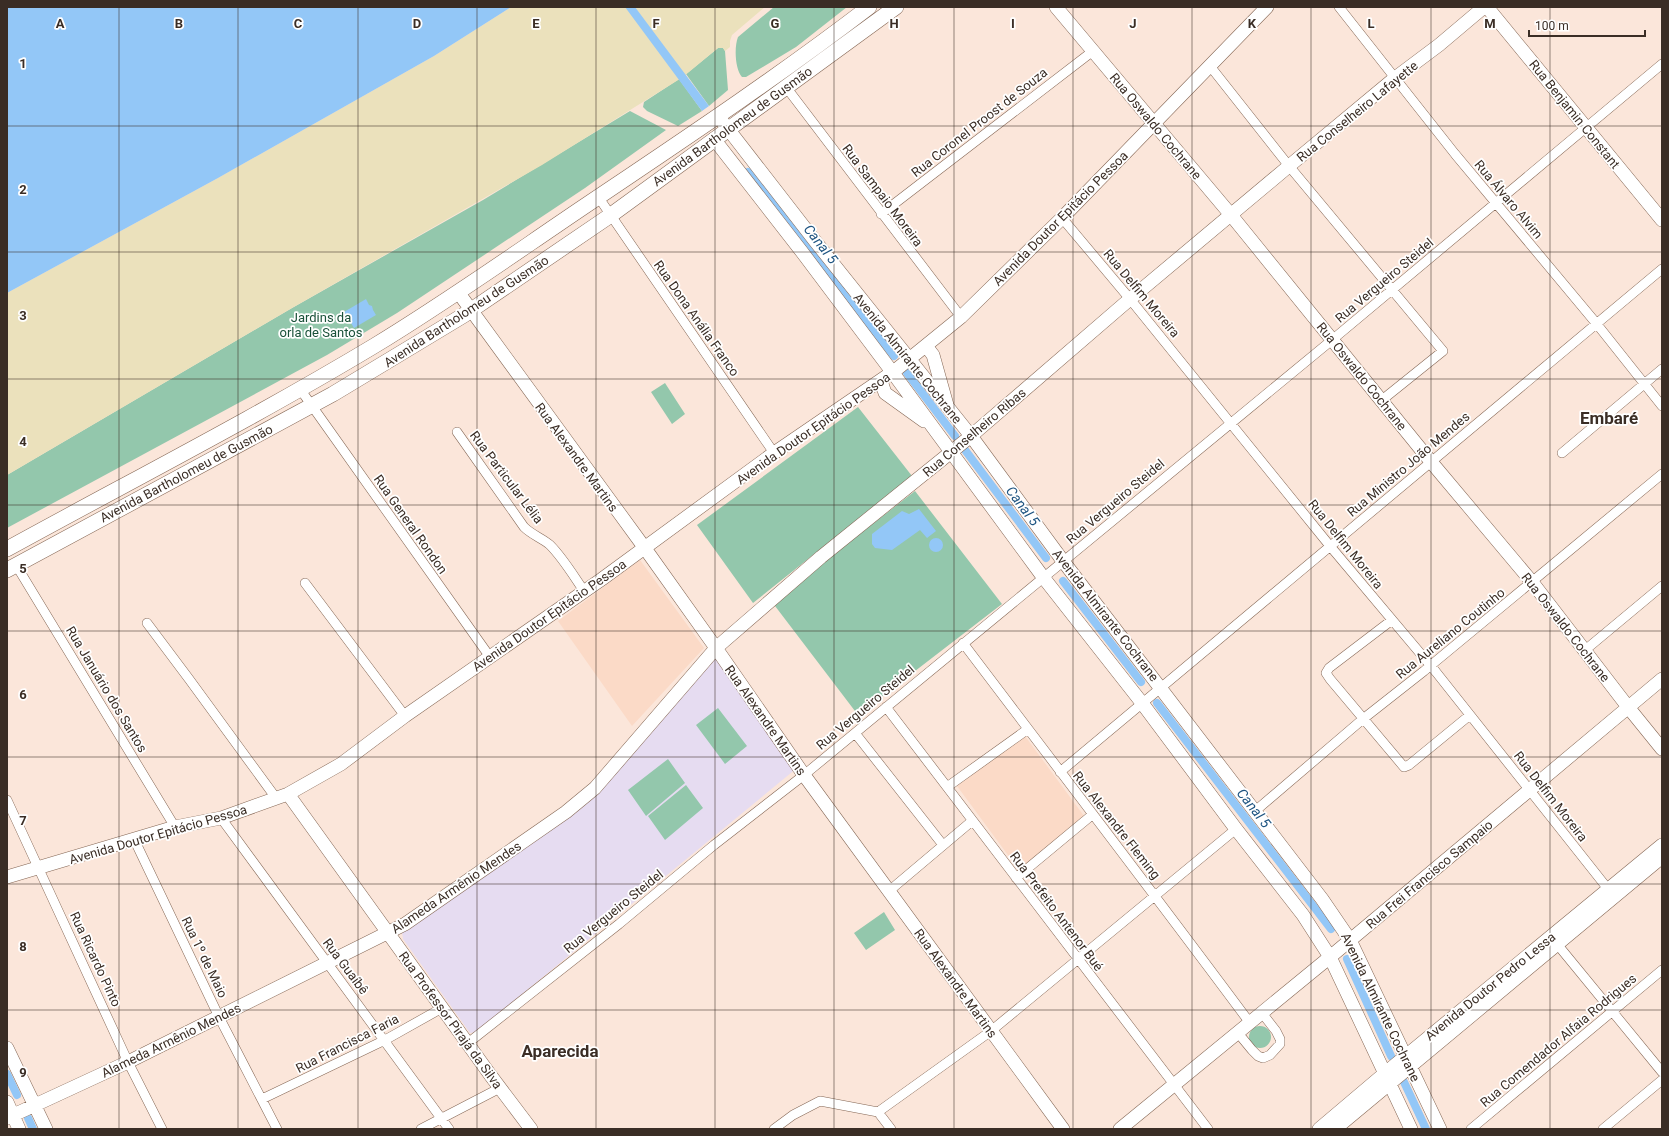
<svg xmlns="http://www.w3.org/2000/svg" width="1669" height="1136" font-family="Roboto,sans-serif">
<rect width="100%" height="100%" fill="#fbe6da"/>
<path fill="#e6dcf1" d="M717,657L797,768L476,1032L470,1033L403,939L402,932L600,788L710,660Z"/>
<path fill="#fbdac7" d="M640,560L704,648L632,726L558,621Z
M1025,736L1084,816L1019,870L957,786Z"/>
<path fill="#93c7ac" d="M774,7H847L796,47L746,77H742C735,69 734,47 738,37Z
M718,48H723L725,51L728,90L709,106L686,74Z
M679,79L702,111L678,126L647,111L643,107L644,102Z
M630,111L666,130L585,188L397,313L327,355L7,528V475L292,308L483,200Z
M665,383L685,414L672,424L651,392Z
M858,407L912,476L753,603L697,525Z
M915,491L1002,604L858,715L772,602Z
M718,708L747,746L725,764L696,725Z
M668,759L685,783L646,816L628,790Z
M686,785L703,808L665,840L648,816Z
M884,912L895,930L866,950L854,933Z
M1249 1037a11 11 0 1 1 22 0a11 11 0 1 1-22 0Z"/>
<path fill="#ebe1bc" d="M511,7H765L732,35L730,41V47L725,51L723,48H718L683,77L542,165L292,308L7,475V293L218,178L434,56Z"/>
<path fill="#93c7f7" d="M7,7H511L434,56L218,178L7,293Z
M625,7H635L709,106L702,111Z
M366,299L369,305L372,306L373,310L376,315L354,328L351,323L347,321V317L344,312Z
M919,509L936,531L927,538L920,530L892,550L875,548L872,544V534L902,511L909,514Z
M929 545a7 7 0 1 1 14 0a7 7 0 1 1-14 0Z"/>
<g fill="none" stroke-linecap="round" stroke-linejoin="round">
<path stroke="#93c7f7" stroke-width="8" d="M748,172L894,356
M907,373L955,436
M965,450L1046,558
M1063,581L1141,682
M1157,703L1331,929
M1347,959L1391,1056
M7,1074L17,1095
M1404,1082L1426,1129
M28,1118L33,1129"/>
<g stroke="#856755" stroke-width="10">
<path id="street" d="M1339,7L1455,154L1596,323L1662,406
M1210,66L1289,166L1443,351L1382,400
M786,87L961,317
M599,198L774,453
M881,214L1093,51
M1062,218L1130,299L1330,546L1436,672L1608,889
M300,389L490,657
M457,432L524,527C532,535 542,538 550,545C563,558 573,575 584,591
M1562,453L1662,369
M16,565L175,827
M305,583L405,716
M1392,620L1329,668L1326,673L1330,679L1404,767L1409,765L1470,715
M147,623L189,679L276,798
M963,643C1059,770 1155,895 1250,1023
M1584,651L1662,586
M886,707L1208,1129
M855,733L943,845
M1060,772L1662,269
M947,787L1028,729
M7,800L128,1062L162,1129
M1254,812L1363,719L1424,671L1662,474
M221,818L449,1129
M134,839L219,1017L277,1129
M1016,878L1092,815
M889,891L972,821
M1557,944L1662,1072
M1238,1033L1252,1050L1258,1056L1263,1058L1270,1055L1280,1044V1039L1276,1031L1262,1013
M468,1043L619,924L714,845L804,775L1332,340L1662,64
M262,1099L385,1040L442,1008
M878,1112L891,1129
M421,1129L500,1088
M774,1129L793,1115L820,1101L878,1112L991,1031L1236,829
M1471,1129L1662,970
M1603,1129L1662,1080"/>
</g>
<g stroke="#856755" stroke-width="14">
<path id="secondary" d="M1056,7L1231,215L1432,463L1532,582L1628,707L1662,749
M1487,7L1662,220
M718,116L815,241L971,436L1063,561L1322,899L1350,940L1440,1129
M714,139L802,252L893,373L1043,577L1142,703L1236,829L1303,915L1330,957L1411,1129
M458,292L644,547L716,648L804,775L1063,1129
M926,346L933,355L947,405
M881,381L885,393L924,421
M288,794L491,1076L531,1129
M7,877L175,827L221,818L288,794L341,764L405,716L602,579L774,453L897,369L961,317L1062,218L1267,7
M7,1048L46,1129
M7,1102L19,1129
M7,1118L128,1062L405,924L566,812L595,788L716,648L821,557L971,436L1123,305L1289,166L1395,78L1439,45L1484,7
M1120,1129L1330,957L1662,679
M1319,1129L1384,1074L1662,845
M1335,1129L1662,857"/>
</g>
<g stroke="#856755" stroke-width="16">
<path id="primary" d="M7,549C129,482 254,418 374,346C445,303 511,256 579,210C677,144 775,79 869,7
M7,570L333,394L464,315L611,215L896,7"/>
</g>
<use href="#street" stroke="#fff" stroke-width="9"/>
<use href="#secondary" stroke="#fff" stroke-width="13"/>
<use href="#primary" stroke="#fff" stroke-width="15"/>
</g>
<path fill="none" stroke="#3a2d25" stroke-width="1" stroke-opacity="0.55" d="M119,7V1129M238,7V1129M358,7V1129M477,7V1129M596,7V1129M715,7V1129M834,7V1129M954,7V1129M1073,7V1129M1192,7V1129M1311,7V1129M1431,7V1129M1550,7V1129M7,126H1662M7,252H1662M7,379H1662M7,505H1662M7,631H1662M7,757H1662M7,884H1662M7,1010H1662"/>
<g text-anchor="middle" stroke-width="3.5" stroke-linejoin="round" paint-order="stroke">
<g font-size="13" fill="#3a2d25" stroke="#fff">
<text transform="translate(1357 111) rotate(-39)" y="5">Rua Conselheiro Lafayette</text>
<text transform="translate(1575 114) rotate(51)" y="5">Rua Benjamin Constant</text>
<text transform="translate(979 122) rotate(-38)" y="5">Rua Coronel Proost de Souza</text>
<text transform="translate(732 126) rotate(-36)" y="5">Avenida Bartholomeu de Gusmão</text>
<text transform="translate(1156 126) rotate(50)" y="5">Rua Oswaldo Cochrane</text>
<text transform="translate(883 195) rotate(53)" y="5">Rua Sampaio Moreira</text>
<text transform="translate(1509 199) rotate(50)" y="5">Rua Álvaro Alvim</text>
<text transform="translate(1060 218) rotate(-45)" y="5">Avenida Doutor Epitácio Pessoa</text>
<text transform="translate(1384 280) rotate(-40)" y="5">Rua Vergueiro Steidel</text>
<text transform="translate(1142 293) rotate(50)" y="5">Rua Delfim Moreira</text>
<text transform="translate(466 311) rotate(-33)" y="5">Avenida Bartholomeu de Gusmão</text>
<text transform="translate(697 318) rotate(55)" y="5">Rua Dona Anália Franco</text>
<text transform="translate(908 358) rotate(51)" y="5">Avenida Almirante Cochrane</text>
<text transform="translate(1362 376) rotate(51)" y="5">Rua Oswaldo Cochrane</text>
<text transform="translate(813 428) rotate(-35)" y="5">Avenida Doutor Epitácio Pessoa</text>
<text transform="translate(974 432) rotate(-40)" y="5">Rua Conselheiro Ribas</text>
<text transform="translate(577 457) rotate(54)" y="5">Rua Alexandre Martins</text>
<text transform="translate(1408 464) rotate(-40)" y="5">Rua Ministro João Mendes</text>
<text transform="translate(186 473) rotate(-28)" y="5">Avenida Bartholomeu de Gusmão</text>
<text transform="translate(507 477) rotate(53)" y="5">Rua Particular Lélia</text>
<text transform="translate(1115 501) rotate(-40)" y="5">Rua Vergueiro Steidel</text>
<text transform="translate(411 524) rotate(55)" y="5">Rua General Rondon</text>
<text transform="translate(1346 544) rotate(51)" y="5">Rua Delfim Moreira</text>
<text transform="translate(549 615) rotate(-35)" y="5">Avenida Doutor Epitácio Pessoa</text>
<text transform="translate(1106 615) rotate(52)" y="5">Avenida Almirante Cochrane</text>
<text transform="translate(1566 627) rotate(52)" y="5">Rua Oswaldo Cochrane</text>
<text transform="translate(1450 633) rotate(-39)" y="5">Rua Aureliano Coutinho</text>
<text transform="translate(107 689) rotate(59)" y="5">Rua Januário dos Santos</text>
<text transform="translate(865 707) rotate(-40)" y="5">Rua Vergueiro Steidel</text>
<text transform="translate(766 720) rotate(55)" y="5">Rua Alexandre Martins</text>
<text transform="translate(1551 796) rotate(52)" y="5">Rua Delfim Moreira</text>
<text transform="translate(1117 825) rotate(52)" y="5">Rua Alexandre Fleming</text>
<text transform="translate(158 834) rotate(-16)" y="5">Avenida Doutor Epitácio Pessoa</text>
<text transform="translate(1429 874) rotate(-40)" y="5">Rua Frei Francisco Sampaio</text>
<text transform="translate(456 887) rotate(-34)" y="5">Alameda Armênio Mendes</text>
<text transform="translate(613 911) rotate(-39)" y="5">Rua Vergueiro Steidel</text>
<text transform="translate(1057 911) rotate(53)" y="5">Rua Prefeito Antenor Bué</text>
<text transform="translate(205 957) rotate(64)" y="5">Rua 1º de Maio</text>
<text transform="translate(96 959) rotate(65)" y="5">Rua Ricardo Pinto</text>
<text transform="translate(346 966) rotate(53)" y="5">Rua Guaíbê</text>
<text transform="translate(956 983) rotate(54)" y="5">Rua Alexandre Martins</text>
<text transform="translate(1490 986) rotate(-39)" y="5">Avenida Doutor Pedro Lessa</text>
<text transform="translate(1381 1007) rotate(64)" y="5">Avenida Almirante Cochrane</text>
<text transform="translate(451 1020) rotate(54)" y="5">Rua Professor Pirajá da Silva</text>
<text transform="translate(171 1040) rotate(-26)" y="5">Alameda Armênio Mendes</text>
<text transform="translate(1558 1040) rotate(-40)" y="5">Rua Comendador Alfaia Rodrigues</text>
<text transform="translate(347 1043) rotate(-27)" y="5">Rua Francisca Faria</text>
</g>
<g font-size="13" fill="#1a5139" stroke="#fff">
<text x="321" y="322">Jardins da<tspan x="321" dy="15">orla de Santos</tspan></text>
</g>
<g font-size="14" font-style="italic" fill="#1e5481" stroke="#fff">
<text transform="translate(821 244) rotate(52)" y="5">Canal 5</text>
<text transform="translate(1023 506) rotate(53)" y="5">Canal 5</text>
<text transform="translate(1254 808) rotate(52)" y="5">Canal 5</text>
</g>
<g font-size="17" font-weight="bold" fill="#3a2d25" stroke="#fff">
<text x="1609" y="424">Embaré</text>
<text x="560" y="1057">Aparecida</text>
</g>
</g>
<g font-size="13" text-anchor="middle" font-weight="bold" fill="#3a2d25" stroke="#fff" stroke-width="3.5" stroke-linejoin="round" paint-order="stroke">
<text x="60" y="28">A</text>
<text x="179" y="28">B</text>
<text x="298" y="28">C</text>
<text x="417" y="28">D</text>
<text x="536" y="28">E</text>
<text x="656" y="28">F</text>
<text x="775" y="28">G</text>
<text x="894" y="28">H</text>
<text x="1013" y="28">I</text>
<text x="1133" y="28">J</text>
<text x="1252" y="28">K</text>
<text x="1371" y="28">L</text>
<text x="1490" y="28">M</text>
<text x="23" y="68">1</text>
<text x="23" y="194">2</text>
<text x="23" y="320">3</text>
<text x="23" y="446">4</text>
<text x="23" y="573">5</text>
<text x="23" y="699">6</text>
<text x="23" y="825">7</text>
<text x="23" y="951">8</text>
<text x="23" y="1077">9</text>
</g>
<rect width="1669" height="1136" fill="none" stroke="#3a2d25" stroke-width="16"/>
<path d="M1529 30v6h116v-6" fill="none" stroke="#3a2d25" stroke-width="2"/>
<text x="1535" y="30" font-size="12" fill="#3a2d25" stroke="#ffffff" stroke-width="3" paint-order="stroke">100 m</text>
</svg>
